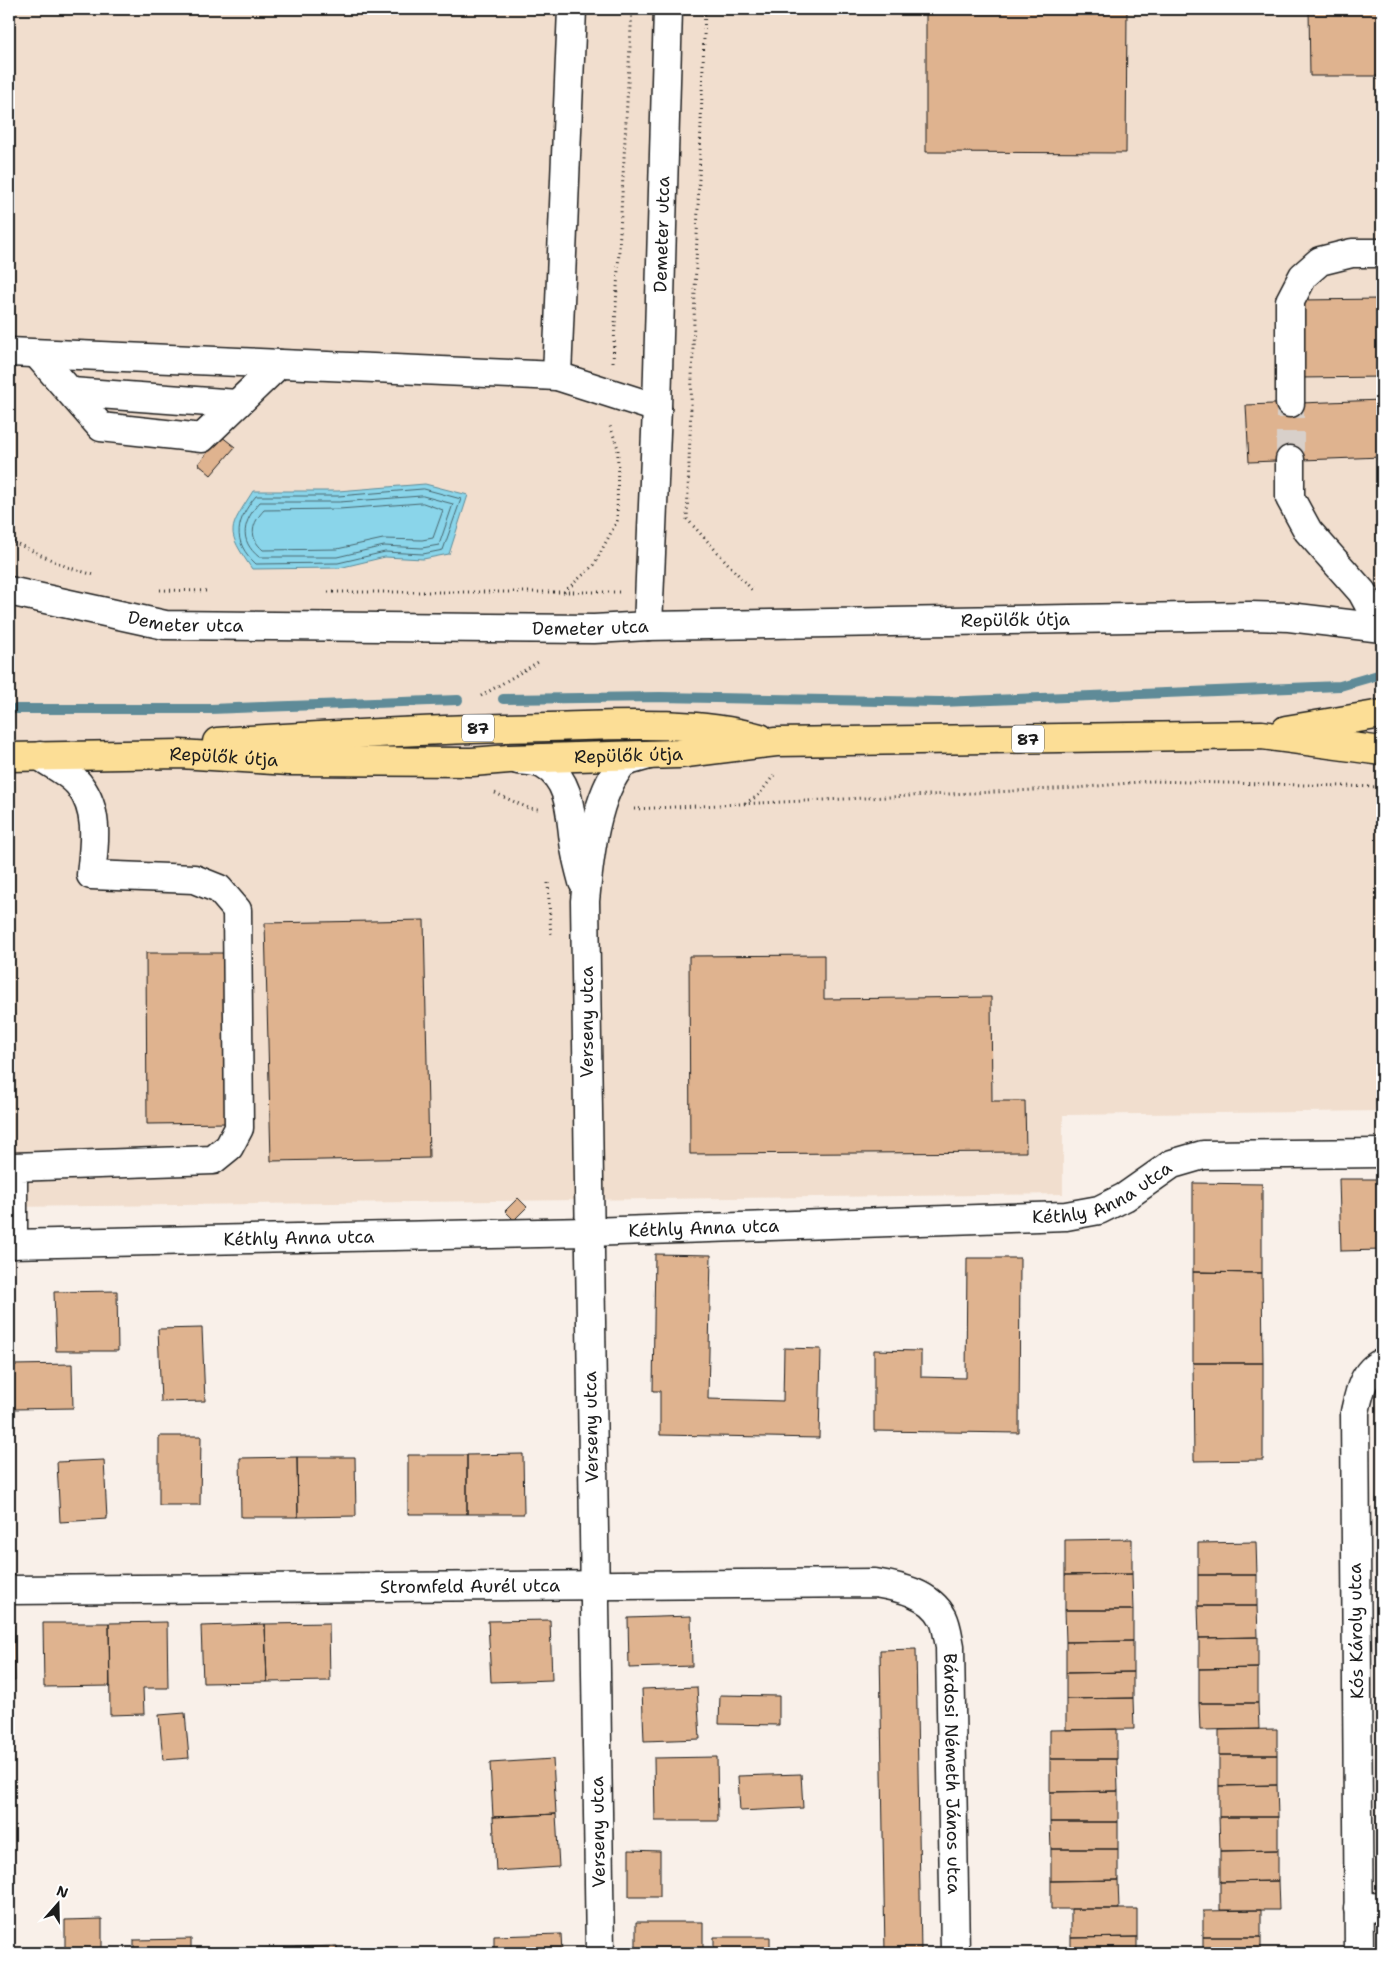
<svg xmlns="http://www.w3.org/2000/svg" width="1391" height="1962" font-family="'Shantell Sans',sans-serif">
<rect width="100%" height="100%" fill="#f9f0e9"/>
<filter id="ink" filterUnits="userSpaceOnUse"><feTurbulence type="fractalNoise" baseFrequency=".02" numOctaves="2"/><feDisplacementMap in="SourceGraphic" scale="10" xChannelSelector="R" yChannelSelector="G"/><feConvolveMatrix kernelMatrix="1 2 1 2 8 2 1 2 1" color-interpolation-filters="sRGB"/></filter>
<g filter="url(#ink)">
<path fill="#f1dece" d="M9,9H1382V1111L1063,1115V1194L9,1207Z"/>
<path fill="#8ad5ea" stroke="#5e8b98" d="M425,484L468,495L449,554L423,559L385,557L339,568L252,569C225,529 228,531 253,491H338Z"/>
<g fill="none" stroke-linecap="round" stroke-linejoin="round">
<path stroke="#48666e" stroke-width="1" d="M424,489L461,499L443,550L423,554L385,552L338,563L256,564C231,541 236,520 256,496H338Z
M423,496L453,504L439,545L422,548L384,546L337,557H259C238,540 243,521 260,502H339Z
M423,503L443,510L433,538L422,540L383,539L337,549L263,550C248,537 252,523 264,510L339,509Z"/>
<path stroke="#5e8b98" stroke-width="10" d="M503,699L660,697L940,702L1340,686L1378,675
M9,709H210L458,700"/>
</g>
<path fill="#dfb38f" stroke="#1c1c1c" d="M926,9H1127L1126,153L926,152Z
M1309,9H1382V76H1310Z
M1382,299V377L1300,378V300Z
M1382,400V457L1249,462L1246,405Z
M221,436L235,447L211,475L198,464Z
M424,920L429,1158L271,1161L265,923Z
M146,953H227L229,1123L147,1124Z
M824,955V999L991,997L992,1101H1025L1026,1152L690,1154L689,956Z
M1339,1179H1382V1250L1341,1251Z
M1193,1183L1262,1184V1273L1193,1272Z
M518,1198L527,1207L514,1220L505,1211Z
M655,1254L711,1255L708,1399L783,1401L784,1348L821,1349L819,1438L660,1435V1391H653Z
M967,1258H1020L1019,1433L874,1431V1350L921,1351V1377L966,1378Z
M1193,1272L1262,1273L1263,1363H1193Z
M117,1291L118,1351H56L54,1292Z
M202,1328L205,1401L161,1402L158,1329Z
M1193,1363H1263V1460L1194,1461Z
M72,1364L73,1408L14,1409L13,1365Z
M159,1436H201L200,1505H159Z
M523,1454L524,1514H467V1455Z
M408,1455H467V1514H408Z
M297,1457H355L356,1516L298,1517Z
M297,1457L298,1517H241L240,1458Z
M104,1460L107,1519L60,1522L57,1462Z
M1132,1539V1574L1065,1575V1540Z
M1256,1542L1257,1575H1198V1543Z
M1132,1574L1133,1610H1065V1575Z
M1198,1575H1257V1606H1198Z
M1198,1606H1257L1258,1637L1199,1638Z
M1065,1610H1133V1641L1066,1642Z
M691,1616L692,1666L629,1668L628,1618Z
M550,1620L552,1680L491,1682L488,1621Z
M167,1622L168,1688H143L144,1714L110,1715L109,1623Z
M43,1623H109L110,1686L44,1687Z
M329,1623L330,1681L267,1682L265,1624Z
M265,1624L267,1682L203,1683L201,1626Z
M9,1625H14L15,1681H9Z
M1258,1637V1668L1199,1669V1638Z
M1133,1641V1672L1066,1673V1642Z
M916,1649L921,1953H885L880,1650Z
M1258,1668V1703H1199V1669Z
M1133,1672V1698L1066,1699V1673Z
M697,1687L700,1739L644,1741L642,1689Z
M720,1695L779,1696V1725L719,1724Z
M1133,1698L1134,1729L1066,1730V1699Z
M1199,1703H1258L1259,1729L1200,1730Z
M185,1713L189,1758L163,1760L159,1715Z
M1117,1729V1759H1050V1730Z
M1277,1729V1755H1219V1730Z
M1219,1755H1277V1785L1219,1786Z
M717,1757L718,1821H655L654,1758Z
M553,1759L556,1814L493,1817L490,1763Z
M1050,1759H1117L1118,1791L1050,1792Z
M801,1774L803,1808L740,1811L738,1776Z
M1277,1785L1278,1817H1219V1786Z
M1118,1791V1822H1050V1792Z
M556,1814L559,1867L496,1871L493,1817Z
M1219,1817H1278V1850L1220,1851Z
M1050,1822H1118V1849H1051Z
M1051,1849H1118V1880L1051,1881Z
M629,1850L660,1851V1897H629Z
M1278,1850V1881L1220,1882V1851Z
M1118,1880L1119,1909H1051V1881Z
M1278,1881L1279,1910H1220V1882Z
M1071,1909H1137V1937L1071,1938Z
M1261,1910V1937H1203V1911Z
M102,1919V1953H65V1920Z
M636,1922H703V1953H636Z
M561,1934L562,1953H494V1936Z
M714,1937H770V1953H714Z
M1137,1937V1953H1071V1938Z
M1203,1937H1261V1953H1203Z
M191,1939V1953H134V1940Z
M337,1946L338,1953H276V1948Z
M276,1948V1953H212V1950Z
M430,1951V1953H378V1952Z"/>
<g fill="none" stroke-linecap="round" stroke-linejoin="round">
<path stroke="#d8d0ca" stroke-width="28" stroke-dasharray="28 14" stroke-linecap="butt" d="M1290,460V403"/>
<g stroke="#1c1c1c" stroke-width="31">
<g id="minor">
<path d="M9,352L557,376L657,408"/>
<path d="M37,354L101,427L202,438L279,364"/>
<path d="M557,376L572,9"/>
<path d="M71,392L237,404"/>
<path d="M1290,403V301L1303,276L1320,261L1352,253H1382"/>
<path d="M1290,460V498L1308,531L1362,592L1381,627"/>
<path id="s1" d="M9,591L165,625L594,629L648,626L1250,616L1289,617L1382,628"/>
<path id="s2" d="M648,626L657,408L668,9"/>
<path d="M518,760C526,761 537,761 544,765C573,781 570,820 575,848C577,860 580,871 583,882"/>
<path id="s3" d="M9,1244L588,1232L1066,1216L1099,1210L1125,1197L1172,1164L1203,1155L1382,1153"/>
<path d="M13,1244V1167L213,1160L229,1147L239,1128L237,910L219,889L194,879L91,875C94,845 100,813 80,786C72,774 52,765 40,756"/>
<path id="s4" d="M9,1590L875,1583C899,1587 930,1593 943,1618C947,1626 948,1637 950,1646L955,1953"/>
<path d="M1358,1908L1382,1907"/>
<path d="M600,1953L585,901C589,860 595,793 624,762L649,755"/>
<path d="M1359,1953L1355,1412C1359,1394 1363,1371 1382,1363"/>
</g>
</g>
<g stroke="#1c1c1c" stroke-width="31">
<g id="major">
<path d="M1286,730L1382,714"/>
<path d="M217,742C328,735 438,729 549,727C619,725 692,720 760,738"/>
<path id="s5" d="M9,757L180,754L289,761L472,762L509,759L678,754L776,742L1262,735L1382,751"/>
</g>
</g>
<path stroke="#1c1c1c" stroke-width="3" stroke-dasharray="1 4" stroke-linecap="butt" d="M705,9L687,519L754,592
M613,362L632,9
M9,540L67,567L94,575
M160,590L207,591
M328,592H619
M564,592L594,565L617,521L618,448L610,426
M481,696L540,661
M495,793L528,808L538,809
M745,803L758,796L774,775
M634,809L1077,788L1150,781L1382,787
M548,883L551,937"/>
<use href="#minor" stroke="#fff" stroke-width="28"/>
<use href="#major" stroke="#fcde96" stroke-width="28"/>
</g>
</g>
<g text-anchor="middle" stroke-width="5" stroke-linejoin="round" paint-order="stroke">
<g fill="#fff" stroke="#606060" stroke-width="1">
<rect x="462" y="714.5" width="32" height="27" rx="4"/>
<rect x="1012" y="725.5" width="32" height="27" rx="4"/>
</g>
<g font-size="16" font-weight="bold" fill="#1c1c1c">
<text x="478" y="734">87</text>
<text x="1028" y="745">87</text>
</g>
<g font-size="18" fill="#1c1c1c" stroke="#fff">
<text dy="6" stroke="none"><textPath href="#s2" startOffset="392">Demeter utca</textPath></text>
<text dy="6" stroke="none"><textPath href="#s1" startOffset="1010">Repülők útja</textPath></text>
<text dy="6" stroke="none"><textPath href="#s1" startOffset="180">Demeter utca</textPath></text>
<text dy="6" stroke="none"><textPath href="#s1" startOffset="585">Demeter utca</textPath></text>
<text dy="6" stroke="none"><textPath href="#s5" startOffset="215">Repülők útja</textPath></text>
<text dy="6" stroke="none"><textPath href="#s5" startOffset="620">Repülők útja</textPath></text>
<text transform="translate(587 1022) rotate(-90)" y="6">Verseny utca</text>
<text dy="6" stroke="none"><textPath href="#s3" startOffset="1099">Kéthly Anna utca</textPath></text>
<text dy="6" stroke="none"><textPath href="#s3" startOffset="695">Kéthly Anna utca</textPath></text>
<text dy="6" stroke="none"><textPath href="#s3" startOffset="290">Kéthly Anna utca</textPath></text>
<text transform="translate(591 1427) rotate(-91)" y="6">Verseny utca</text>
<text dy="6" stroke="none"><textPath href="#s4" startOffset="461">Stromfeld Aurél utca</textPath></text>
<text transform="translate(1356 1631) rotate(-91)" y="6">Kós Károly utca</text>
<text dy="6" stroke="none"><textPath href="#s4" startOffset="1102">Bárdosi Németh János utca</textPath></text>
<text transform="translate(598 1832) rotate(-91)" y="6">Verseny utca</text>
</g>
</g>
<rect width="1391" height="1962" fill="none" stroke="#fff" stroke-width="30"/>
<rect x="15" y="15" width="1361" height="1932" fill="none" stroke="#1c1c1c" stroke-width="2" filter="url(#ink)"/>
<g transform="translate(58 1904) rotate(20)" stroke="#ffffff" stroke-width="4" paint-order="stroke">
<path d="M0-4L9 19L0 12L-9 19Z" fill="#1c1c1c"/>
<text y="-8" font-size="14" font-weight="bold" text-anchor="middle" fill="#1c1c1c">N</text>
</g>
</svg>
